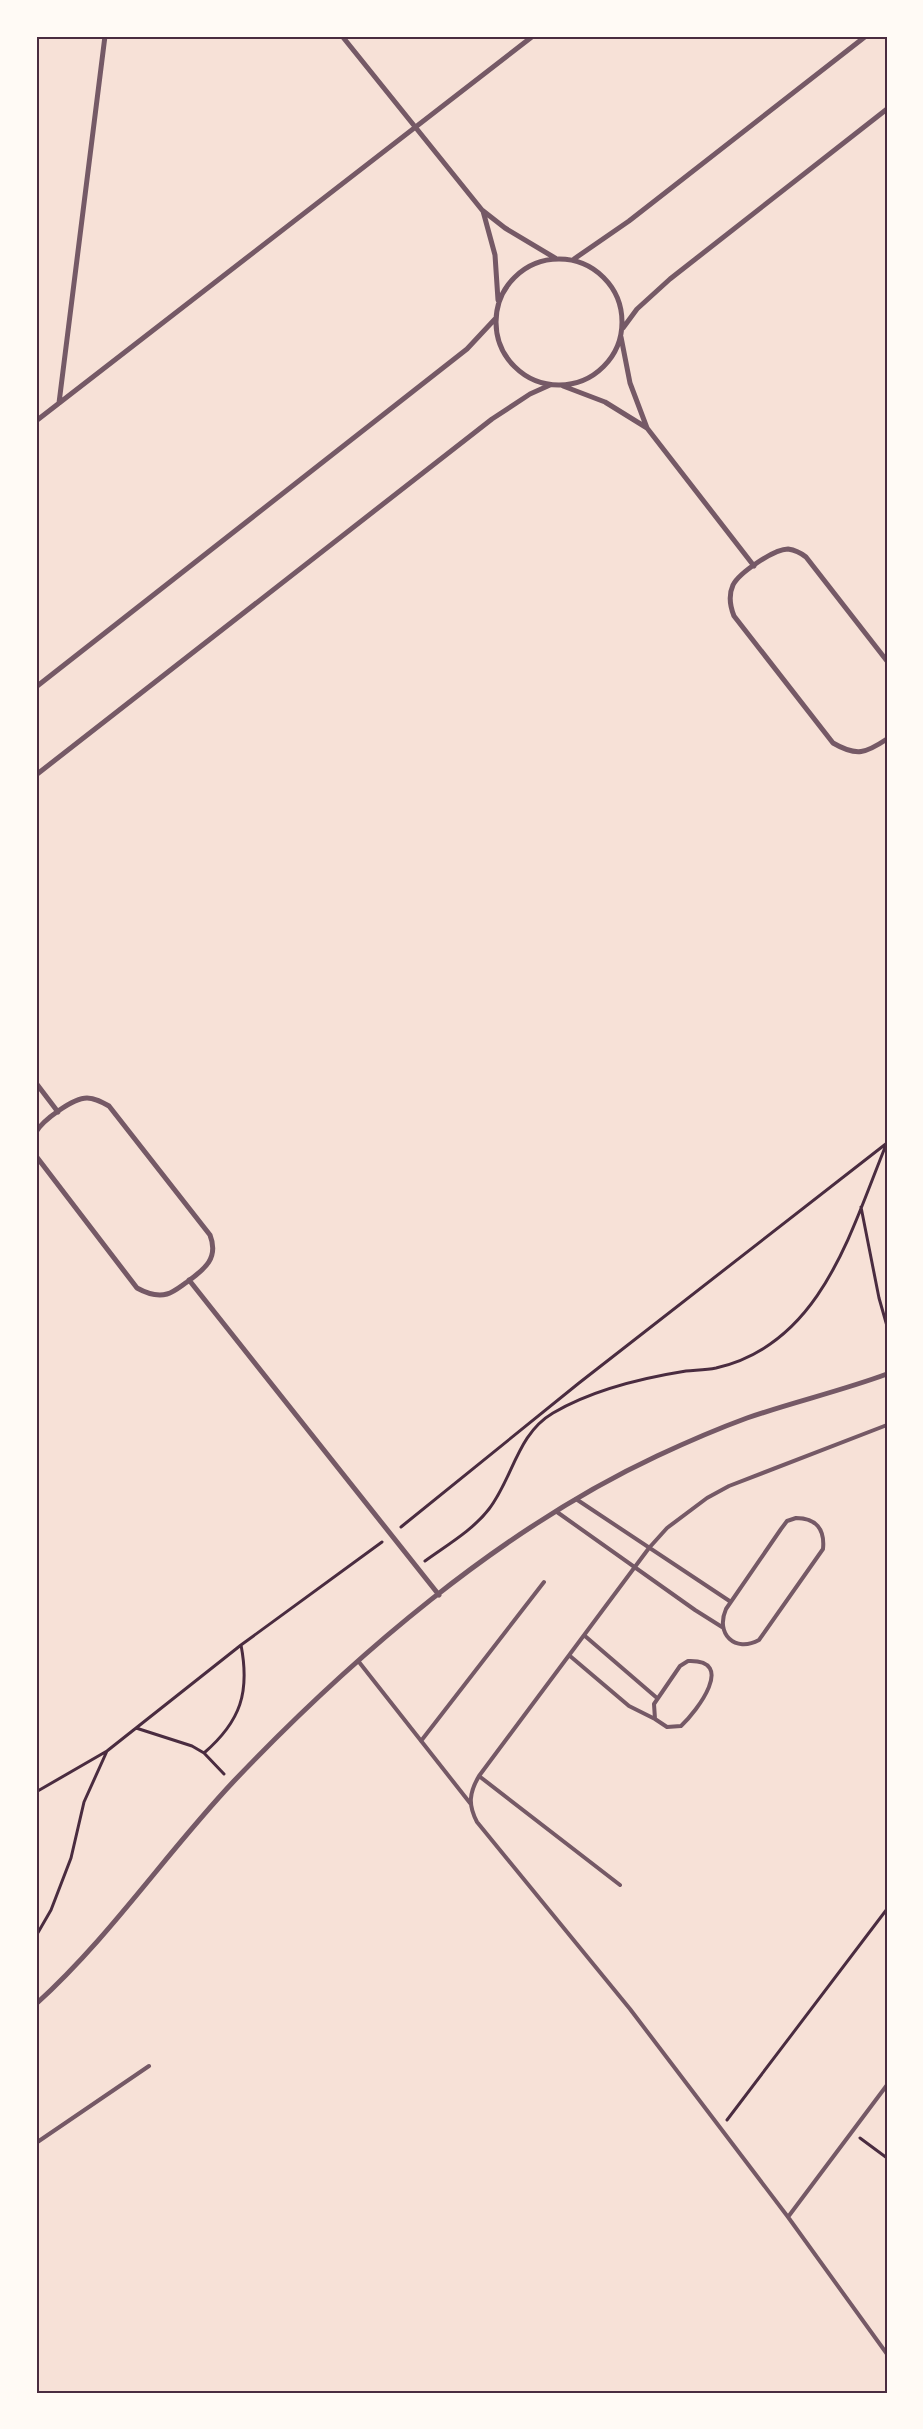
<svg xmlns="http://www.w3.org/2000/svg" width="923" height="2429" font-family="'PT Serif',serif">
<rect width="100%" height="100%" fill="#f7e1d7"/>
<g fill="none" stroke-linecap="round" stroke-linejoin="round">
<path stroke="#4a2c40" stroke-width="3" d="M861,1207L879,1298L887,1326
M401,1527L579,1383L887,1143
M425,1561C447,1545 473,1530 489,1509C513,1478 517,1434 553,1413C592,1390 642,1378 686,1371C696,1370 706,1370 716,1368C821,1344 850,1233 886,1145
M136,1728L192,1746L204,1753L224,1774
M204,1753C241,1721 250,1692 241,1645
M36,1792L107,1751L241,1645L382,1542
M36,1936L51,1910L71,1858L84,1802L107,1751
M727,2120L887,1909
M860,2138L887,2158"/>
<path stroke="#755966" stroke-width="4" d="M887,1425L729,1486L707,1498L667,1528L649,1548L479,1776C469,1793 468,1805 477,1822L630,2009L788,2217L887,2354
M576,1499L731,1602
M557,1512L695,1610L722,1627
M796,1518C816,1518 825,1529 823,1549L759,1640C735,1653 715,1634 726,1609L781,1529L787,1521Z
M585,1636L657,1698
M570,1656L629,1706L655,1719
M688,1661C737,1659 697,1711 681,1726L667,1727L655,1719L654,1704L680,1666Z
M359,1662L470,1803
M421,1741L544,1582
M479,1776L620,1885
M36,2143L149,2066
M788,2217L887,2085"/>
<path stroke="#755966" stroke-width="5" d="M342,36L482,210L505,228L555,258
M483,211L495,255L498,300
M496 322a63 63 0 1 1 126 0a63 63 0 1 1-126 0Z
M574,259L629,221L866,36
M623,328L637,309L670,279L887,109
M621,337L630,383L647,428L754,566
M563,386L605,402L647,428
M59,403L105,36
M36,421L533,36
M887,661L806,557C801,553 795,550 788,549C774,549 739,573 733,585C728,596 730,606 734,616L833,743C857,757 866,753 887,739
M36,687L467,349L495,319
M36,775L492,419L530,394L550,385
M36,1083L58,1112
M36,1132C43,1120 73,1098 87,1098C95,1098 102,1102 109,1106L210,1235C219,1258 205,1269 187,1282C181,1286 174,1292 167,1294C156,1297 146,1293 137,1288L36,1156
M189,1280L439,1595
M36,2004C110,1937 166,1853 234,1781C352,1657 501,1529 657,1456C687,1442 717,1429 747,1418C793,1402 841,1391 887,1374"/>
</g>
<rect width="923" height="2429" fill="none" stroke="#fffaf5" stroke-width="75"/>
<rect x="38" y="38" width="848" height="2354" fill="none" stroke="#4a2c40" stroke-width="2"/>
</svg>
